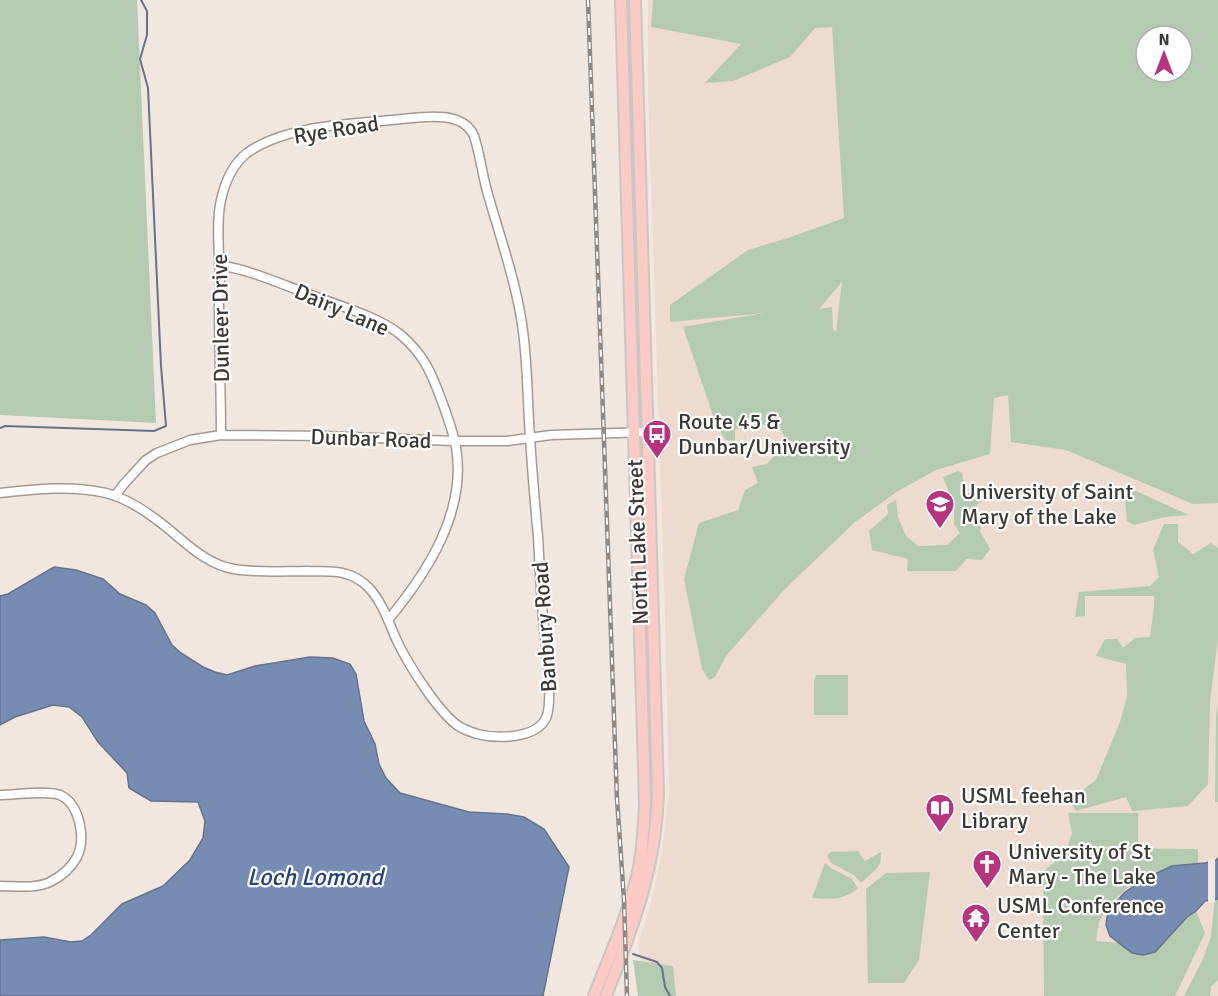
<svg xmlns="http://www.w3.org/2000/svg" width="1218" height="996" font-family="Signika,sans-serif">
<rect width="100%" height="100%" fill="#f2e7df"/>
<path fill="#ecdbce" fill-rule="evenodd" d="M648,0H1218V996H643L641,971L638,945L650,907L662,852L669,789L665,614L648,94ZM1146,36H1182V72H1146Z"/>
<path fill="#b5cbb1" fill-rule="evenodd" d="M0,0H137L156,423L0,415Z
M653,0H1218V503L1193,504L1066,450L1011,442L1008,395L994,398L990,454L936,470L898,491L855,522L785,589L726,656L715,677L709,680L702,669L684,579L699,523L738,510L745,490L758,483L752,467L767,464L774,456L787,455L788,445L778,423L735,429V441L726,440L717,427L683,327L764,313L670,322V305L748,250L788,238L844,218L832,27L815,28L790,57L733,81L705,83L741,44L651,27ZM1146,36H1182V72H1146ZM842,282L836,331V332L833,329L832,307L819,309Z
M958,471L962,473L966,495L970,492L983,500L977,505L978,512L982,520L980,531L990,549L982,560L967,559L956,571H907L908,559L872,550L869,531L888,514L887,505L896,500L898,517L906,536L918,546L947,545L960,533L954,524V506L943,477Z
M1129,488L1189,515L1165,517L1134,525L1127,521L1125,498Z
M1164,524H1178V542L1193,554L1211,543L1218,548V639L1210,701L1208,784L1188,806L1132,811L1126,797L1076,811L1069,800L1096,780L1120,722L1127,697L1126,664L1096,656L1105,639H1117L1123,648L1135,638L1150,637L1154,607V596H1085V616L1075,617L1079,592L1150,586L1159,577L1153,550Z
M816,675H848V715H814V682Z
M1218,703V802H1215L1216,718Z
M1068,813H1138V847L1068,846L1072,833Z
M1070,848L1198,849V864L1172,866L1136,880L1112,902L1099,922L1096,941L1120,943L1132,953L1196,911L1205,933L1175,996H1044L1043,872Z
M858,851L865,861L881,852C881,856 881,860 880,863C879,868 866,878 861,883L854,875L831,863L827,855L831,852Z
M825,863L831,868L852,879L858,888C842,901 832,899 812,898Z
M930,872L919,960L904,983H868L866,889L886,873Z
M1215,899H1218V980L1211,987L1210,996H1184L1203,959L1211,936Z
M633,960L673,966L676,996H638Z"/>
<path fill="#778cb2" stroke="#65738c" stroke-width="1.5" d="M54,567L76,570L103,579L120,594L146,605L155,613L172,645L181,653L203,667L215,672L227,675L255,666L310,657L333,658L350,664L356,674L364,721L375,744L379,764L386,778L400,793L469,812L507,814L524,817L544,829L569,867L543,996H0V940L44,937L71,942L82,941L91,935L122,904L163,886L190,860L203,838L205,821L198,802L151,801L129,788L127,773L98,742L82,717L69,707L53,705L15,717L0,725V596L8,594Z
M1218,858V899L1205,901L1196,911L1187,917L1155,952L1143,955L1132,953L1110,936L1106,925L1107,917L1113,906L1124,893L1142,880L1172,866L1205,863L1216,860Z"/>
<path fill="#f2e7df" d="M1215,858V902L1208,904V859Z"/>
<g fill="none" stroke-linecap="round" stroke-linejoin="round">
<path stroke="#65738c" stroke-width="2" d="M0,428L5,426L154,431L166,426L161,366L148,88L140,59L147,35V11L141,0
M633,954L657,962L662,968L665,987L670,996"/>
<g stroke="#a49992" stroke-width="11">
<path id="minor" d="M219,265C251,270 283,285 314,296C340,306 379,317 401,335C424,355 431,372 441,399C447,415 453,431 456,447C467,512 427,573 388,620
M0,493C34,489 73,485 106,493C126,498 150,514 166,527C186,543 207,565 234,569C258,573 284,571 309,571C321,572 335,570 346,574C354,576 362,581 368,587C382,601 389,623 397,641C408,664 439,714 460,727C465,730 472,732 477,734C497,739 536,739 546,718C553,704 547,654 545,637C541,604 540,570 538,537C535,504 532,470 530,437C527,398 528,357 521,318C514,275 499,234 487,191C482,173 480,154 474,136C462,108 417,118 392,120C347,124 285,126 247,153C233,164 225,182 221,200C216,220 219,255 220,277C220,286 219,295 219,304C219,348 221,391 221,435
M115,496L124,484L146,460L157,453L190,440L221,435L325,436L454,441H507L551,435L648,432
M0,795C15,795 47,790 60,795C80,804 86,839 77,857C71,868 62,876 50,882C35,889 16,886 0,886"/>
</g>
<g stroke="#c8c7c6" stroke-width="14">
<path id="major" d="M594,996C610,955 628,915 638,872C643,849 644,826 645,803L621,0
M606,996C633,926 656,869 658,793L635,0"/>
</g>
<use href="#minor" stroke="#fff" stroke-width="8"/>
<use href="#major" stroke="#fccbc5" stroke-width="10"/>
<g stroke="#8f8883" stroke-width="4.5">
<path id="rail" d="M588,0L617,799L624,900L627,996"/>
</g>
<use href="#rail" stroke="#fff" stroke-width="2" stroke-dasharray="7" stroke-linecap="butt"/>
</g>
<defs>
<g id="bus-pin" transform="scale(1.5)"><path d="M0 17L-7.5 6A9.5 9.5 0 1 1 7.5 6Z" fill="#b7357f" stroke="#fff"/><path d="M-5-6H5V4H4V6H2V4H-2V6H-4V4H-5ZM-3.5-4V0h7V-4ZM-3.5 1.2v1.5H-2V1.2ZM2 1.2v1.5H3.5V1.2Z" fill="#fff"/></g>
<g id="university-pin" transform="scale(1.5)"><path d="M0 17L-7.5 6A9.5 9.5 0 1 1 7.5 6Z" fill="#b7357f" stroke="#fff"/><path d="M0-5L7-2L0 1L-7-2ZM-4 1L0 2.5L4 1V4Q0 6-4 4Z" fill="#fff"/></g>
<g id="library-pin" transform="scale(1.5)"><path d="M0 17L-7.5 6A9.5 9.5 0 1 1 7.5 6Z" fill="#b7357f" stroke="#fff"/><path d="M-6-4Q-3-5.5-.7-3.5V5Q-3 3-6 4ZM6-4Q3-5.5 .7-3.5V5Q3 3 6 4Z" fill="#fff"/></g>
<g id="church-pin" transform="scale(1.5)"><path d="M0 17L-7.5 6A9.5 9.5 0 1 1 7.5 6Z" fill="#b7357f" stroke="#fff"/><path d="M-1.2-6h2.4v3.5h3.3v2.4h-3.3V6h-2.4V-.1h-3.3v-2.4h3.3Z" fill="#fff"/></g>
<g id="temple-pin" transform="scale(1.5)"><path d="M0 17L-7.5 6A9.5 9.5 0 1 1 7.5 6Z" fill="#b7357f" stroke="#fff"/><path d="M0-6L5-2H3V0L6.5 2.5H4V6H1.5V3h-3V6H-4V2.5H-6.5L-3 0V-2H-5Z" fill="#fff"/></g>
</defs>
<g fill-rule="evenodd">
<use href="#bus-pin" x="657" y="434"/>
<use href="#university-pin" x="940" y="504"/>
<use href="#library-pin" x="940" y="808"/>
<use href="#church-pin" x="987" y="864"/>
<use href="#temple-pin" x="976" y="918"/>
</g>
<g text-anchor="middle" stroke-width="4.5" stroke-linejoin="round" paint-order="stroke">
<g font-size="22" fill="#3c3835" stroke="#fff">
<text transform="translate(336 129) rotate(-9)" y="8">Rye Road</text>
<text transform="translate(342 309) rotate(23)" y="8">Dairy Lane</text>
<text transform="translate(220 318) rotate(-91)" y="8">Dunleer Drive</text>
<text transform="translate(371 438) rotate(2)" y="8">Dunbar Road</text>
<text transform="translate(637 542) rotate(-92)" y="8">North Lake Street</text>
<text transform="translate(544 627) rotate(-94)" y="8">Banbury Road</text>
</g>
<g font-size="22" fill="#3c3835" stroke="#fff" text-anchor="start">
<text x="678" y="429">Route 45 &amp;<tspan x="678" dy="25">Dunbar/University</tspan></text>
<text x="961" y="499">University of Saint<tspan x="961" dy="25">Mary of the Lake</tspan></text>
<text x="961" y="803">USML feehan<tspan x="961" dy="25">Library</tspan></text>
<text x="1008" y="859">University of St<tspan x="1008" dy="25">Mary - The Lake</tspan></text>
<text x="997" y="913">USML Conference<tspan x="997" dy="25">Center</tspan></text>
</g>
<g font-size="24" font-style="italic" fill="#274375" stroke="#fff">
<text x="315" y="885">Loch Lomond</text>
</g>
</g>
<g transform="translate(1164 54)"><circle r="28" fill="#ffffff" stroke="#b1afae" stroke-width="1.5"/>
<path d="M0-4.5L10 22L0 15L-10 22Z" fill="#b7357f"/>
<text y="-9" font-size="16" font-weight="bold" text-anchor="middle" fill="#3c3835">N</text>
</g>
</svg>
